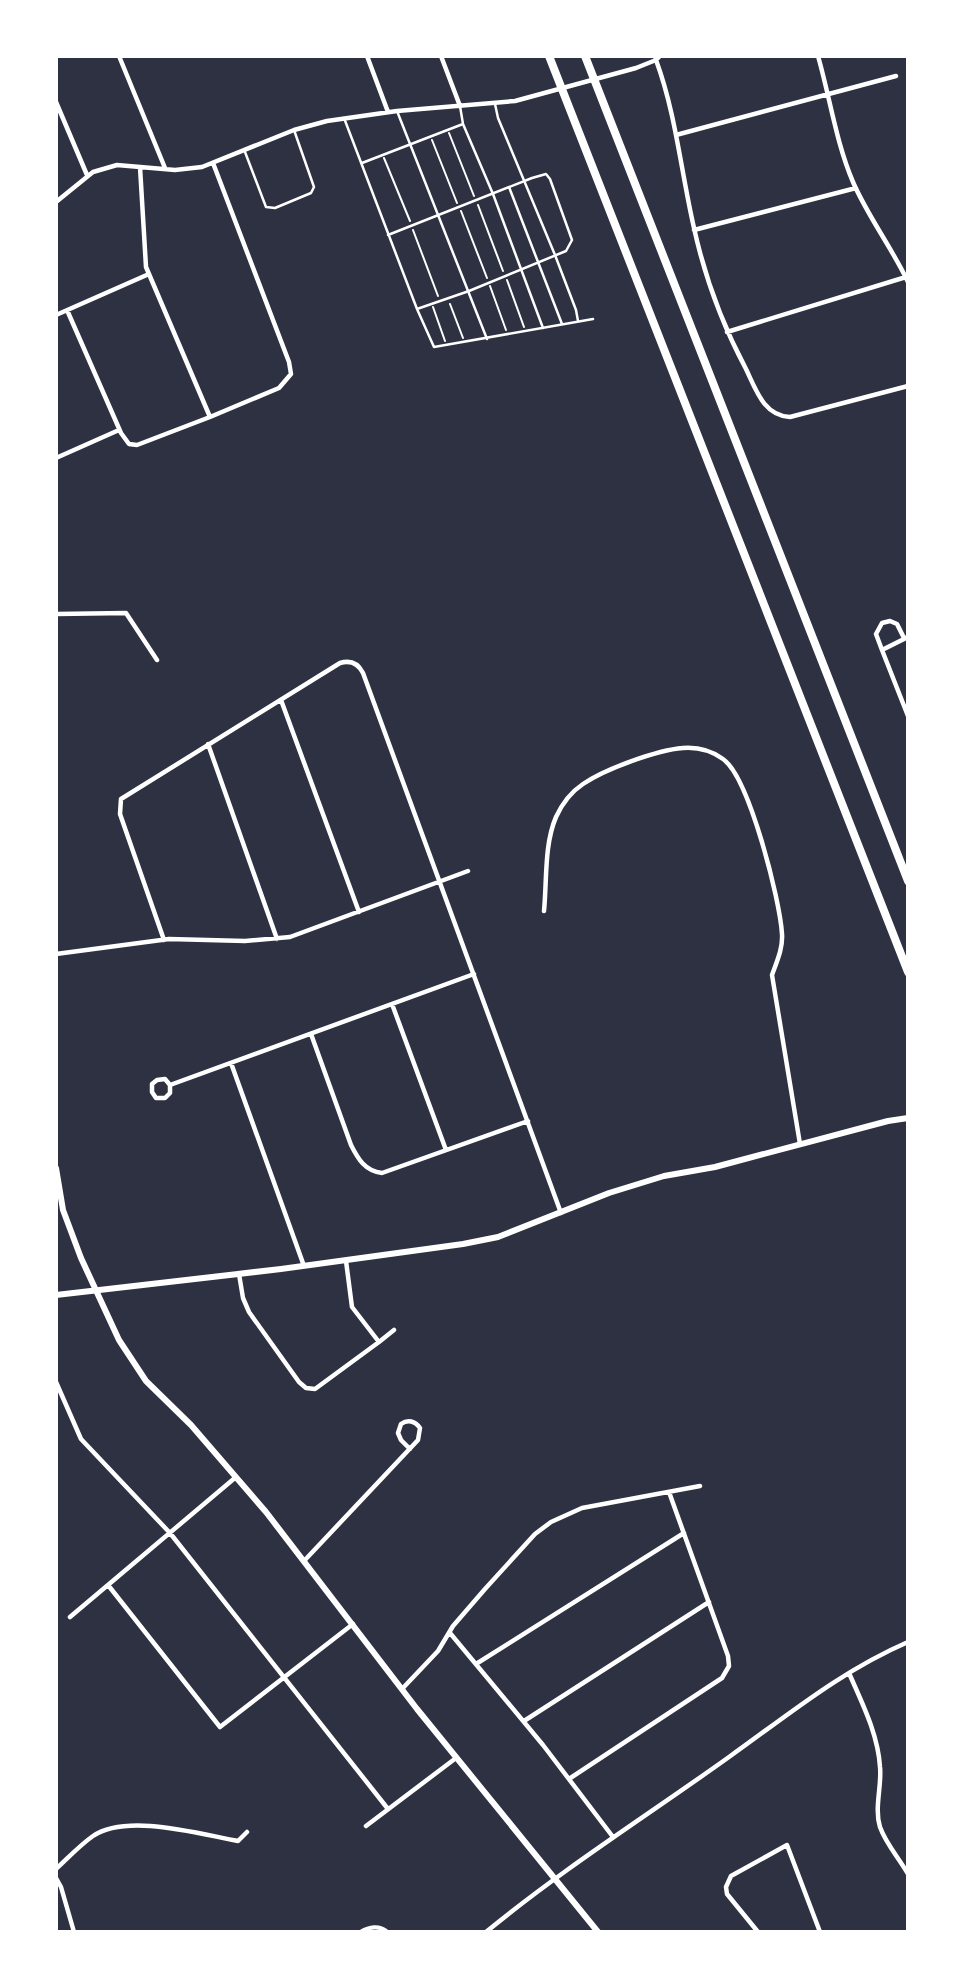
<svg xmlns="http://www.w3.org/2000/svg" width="964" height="1988" font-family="'Varela Round',sans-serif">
<rect width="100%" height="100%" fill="#2d3142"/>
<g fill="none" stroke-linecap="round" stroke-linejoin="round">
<path stroke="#fff" stroke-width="2" d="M449,133L474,196
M432,140L457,203
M384,158L410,221
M478,205L503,271
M461,211L487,278
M413,230L438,296
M507,280L524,327
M490,286L506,330
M450,304L463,338
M433,307L445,341"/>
<path stroke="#fff" stroke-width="2.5" d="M495,104L498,118L555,255L576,310L578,321
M460,106L463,124L493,194L543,328
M397,111L487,339
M344,118L417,309L434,347L593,319
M245,152L266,207L275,208L311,193L314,187L294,130
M362,163L463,124
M509,187L562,324
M388,235L532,178L546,174L550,179L572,240L566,251L469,291L417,309"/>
<path stroke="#fff" stroke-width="4.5" d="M119,56L165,168
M367,56L388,112
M441,56L460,106
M660,56L656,60C676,114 681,172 694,228C705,278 722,324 746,369C756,390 764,416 790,417L908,386
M818,56C830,98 836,142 853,182C867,215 892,248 908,282
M56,102L87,175
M676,135L896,76
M56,202L93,172L117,165L175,170L202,167L294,130L327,121L397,111L515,101L636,68L656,60L655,56
M694,230L856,188
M67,310L121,433L129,444L137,445L210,417L146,267L140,167
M56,315L149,274
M727,332L906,277
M210,417L279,388L291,374L289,362L213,163
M56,458L119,430
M56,614L126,613L157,660
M908,637L882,650L908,716
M882,650L876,634L882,623L890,621L897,624L904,638
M281,700L359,912
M208,744L277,939
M544,911C547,881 544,845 556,817C562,804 571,792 583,784C605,769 657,750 683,748C697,747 712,751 723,759C749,777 780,900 782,934C783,948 777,961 772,975L800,1144
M164,940L120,814L121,799L340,663C350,660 358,663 363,673L561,1213
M56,954L169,939L245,941L290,937L468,871
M392,1004L446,1150
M311,1034L351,1145C358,1159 365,1171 382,1173L528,1121
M231,1063L304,1266
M170,1085L165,1079L157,1080L152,1084V1092L156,1098H165L170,1093V1085L474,974
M239,1274L243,1298L249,1312L299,1382L306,1388L315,1389L379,1342L352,1307L346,1261
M379,1342L394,1330
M56,1382L81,1439L170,1533L388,1809
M304,1561L418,1440L420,1428C415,1421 408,1419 401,1424L398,1433L401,1440L410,1449
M108,1585L220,1727L353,1624
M70,1617L236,1477
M450,1633L543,1745L613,1837
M476,1664L684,1533
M849,1673C862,1703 878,1734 880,1767C882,1786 874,1808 880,1827C886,1844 899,1858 908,1874
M402,1689L438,1651L453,1626L485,1589L535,1534L551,1522L582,1508L700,1486
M524,1721L709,1602
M569,1779L722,1678L729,1666L728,1656L669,1492
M366,1826L456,1758
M56,1869C68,1858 80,1845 93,1836C127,1813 199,1834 238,1841L247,1832
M56,1878L61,1887L74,1932
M361,1932C369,1927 379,1925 387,1932
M486,1932C564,1868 648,1815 729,1757C788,1715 841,1671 908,1642
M758,1932L727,1894L726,1887L731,1876L787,1845L820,1932"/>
<path stroke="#fff" stroke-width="6" d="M56,1168L63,1210L81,1258L119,1340L146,1381L191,1425L266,1512L417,1709L598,1932
M56,1295L281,1269L463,1244L498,1237L609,1193L664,1176L715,1167L888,1121L908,1118"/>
<path stroke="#fff" stroke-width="8" d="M549,56L908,972
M585,56L908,881"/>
</g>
<rect width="964" height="1988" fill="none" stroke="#ffffff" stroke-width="116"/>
</svg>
